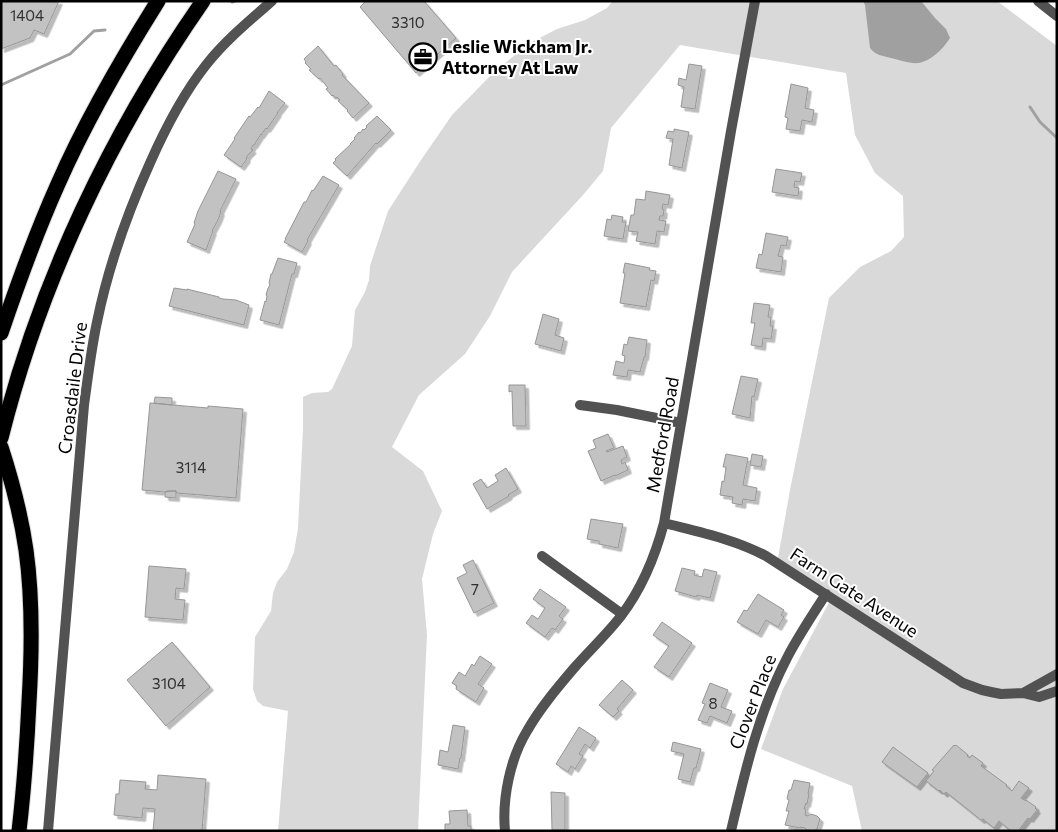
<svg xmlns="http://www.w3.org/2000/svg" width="1058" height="832" font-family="Commissioner,sans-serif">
<defs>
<filter id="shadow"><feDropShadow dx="3.5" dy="3.5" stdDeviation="0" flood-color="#0004"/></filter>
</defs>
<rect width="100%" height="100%" fill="#fff"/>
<path fill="#d9d9d9" d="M613,1H997L1057,46V831H862L852,786L761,749L783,689L833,595L778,558L790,490L829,298L860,267L891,251L904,237L903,196L875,173L855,135L846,73L680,45L611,128L603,171L583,195L512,272L490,316L465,354L419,395L392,447L423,471L442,511L433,534L422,579L427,635L418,831H278L288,711L263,706L257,701L253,689L255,637L271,611L273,593L277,582L287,569L294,552L298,528L303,429V397L312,393L328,392L332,389L352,346L355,310L365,292L369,280L370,266L388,211L421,160L452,115L492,74L528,44L557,29L585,20L607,8Z"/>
<path fill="#a0a0a0" d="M863,1H921L935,18L946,29L950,38C943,49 932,60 919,63C910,64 900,60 891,58C883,56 875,55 870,48L865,5Z"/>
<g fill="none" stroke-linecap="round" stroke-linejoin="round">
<path stroke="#a0a0a0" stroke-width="3" d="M232,2L235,1
M1,85L70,54L94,31L105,30
M1030,107L1040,122L1057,138"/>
</g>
<path fill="#c2c2c2" stroke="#969696" filter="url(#shadow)" d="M1,1H59L44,34L34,30L30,38L1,49Z
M366,1H424L456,38L416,73L360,7Z
M318,46L334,66L336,65L343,74L342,75L369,103L353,118L347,111L348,110L338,101L340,100L337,97L336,98L333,95L332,96L326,89L328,88L320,78L319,79L309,70L311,69L305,63L306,62L304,59Z
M689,64L702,66L695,109L681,107L684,87L678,85L679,78L686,80Z
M791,84L808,88L805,108L814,110L812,122L802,120L800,131L786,129L788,118L785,117Z
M269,91L285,103L277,113H278L267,129L266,128L261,135V134L254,145H253L251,149L253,150L248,155L246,158L247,159L241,167L224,155L235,139L234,138L249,116L250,117L258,107L259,108Z
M377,116L391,130L377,144L376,143L347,176L333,163L336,160L335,159L336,158L351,144H350L355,139L354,138L359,132L360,133L363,129L364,130L367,127L366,126Z
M674,129L689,132L682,168L669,165L673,139L666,138L668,131L674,132Z
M776,169L802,173L800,182L795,181L794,187L799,188L798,196L772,192Z
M218,171L236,179L220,211L221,212L218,220L212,231H213L206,250L187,242L195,224L194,223L198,211Z
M323,176L339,185L307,240L308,241L302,252L284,242L286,239H285L304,202H306L312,190L313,191Z
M646,191L670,195L668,205L663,204L662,209L664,210L663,216H660L659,220L666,221L664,232L657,231L655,244L636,241L638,232L628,231L631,215H634L636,199L645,200Z
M612,215L623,217L622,222H626L623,239L604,236L607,219L611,220Z
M766,233L788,237L786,246L781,245L778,256L783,257L781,272L756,268L759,254L762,255Z
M278,258L297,263L294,274H292L279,325L260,320L265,301L266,302L267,296L266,295L268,288L269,287L270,283H269L271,274H272Z
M625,263L650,268L649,270L656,271L654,281L651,280L646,307L620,303L625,273H623Z
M174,288L187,290V289L219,297V298L223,299L236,300L249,305L244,325L169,306Z
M754,303L770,305L768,317H771L770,326H773L771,339L763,338L762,347L751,345L755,323H751Z
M543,314L559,319L555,335L564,338L561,351L535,344Z
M629,337L647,340L645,357H644L640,372L628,370L627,377L613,375L616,361L624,363L625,356L622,355L624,344L627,345Z
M741,376L758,379L754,397L752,396L750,418L732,414Z
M509,385H525L526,426H513L512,391L509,392Z
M155,397L172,398V405L154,403Z
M150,403L208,408V406L243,409L236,498L177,493L176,491H172L165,492L142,490Z
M608,434L614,448L606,451L607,452L623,446L627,457L621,460L622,464L625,462L628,470L615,476V475L601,481L588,451L596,448L593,440Z
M726,454L748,458L743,485L757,488L755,501L743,499L742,505L732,503L733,497L720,495L722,481L724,482L726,467H723Z
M752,454L763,456L761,467L750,465Z
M506,468L518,489L508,495L509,496L487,509L473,484L481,479L487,488L498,481L495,475Z
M167,491H176V498L165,497V492Z
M591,519L623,524L618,548L599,544V541L587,539Z
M473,560L494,603L474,613L457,578L467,573L463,565Z
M149,566L186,569L184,589L176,588L175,599L185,600L183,620L145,617Z
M682,568L695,571L694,575L702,577L704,569L717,572L710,598L697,595L696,597L675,591Z
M540,589L566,607L559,616L563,619L555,630L552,628L545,637L526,623L532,615L538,619L545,608L533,599Z
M758,594L784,610L781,615L784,617L778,627L766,620L758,634L737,622L744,610L747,611Z
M662,622L692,643L669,677L654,667L669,646L653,635Z
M172,642L210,687L166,726L127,680Z
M480,656L492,664L478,684L484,688L476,702L456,689L457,686L452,683L459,672L465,676L472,664L474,666Z
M622,680L633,690L617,709L619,711L613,717L599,705Z
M710,683L728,690L721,707L732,711L727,723L710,716L707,723L698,720L705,704L702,703Z
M453,725L465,727L461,758H460L458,769L438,765L440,750L448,752Z
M579,727L596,738L590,748L585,744L579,754L583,756L575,769L571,766L568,772L556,764Z
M673,742L701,749L696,768H694L690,782L678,779L684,754L671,751Z
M954,745L955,746L956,745L968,755L967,756L970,758L972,755L983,763L981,766L1007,785L1006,786L1012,791L1019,781L1029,788L1021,798L1026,801V800L1036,807L1035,808L1037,810L1030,819L1028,818L1018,831H1011L999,821L994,828L983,819L981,820L946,792L944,794L940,790L939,791L926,781L934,771L932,770Z
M893,747L928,773L917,787L882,762Z
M158,775L206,779L202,831H153L155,809L143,808L142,818L114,815L116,794H119L120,780L146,782L145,789L157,790Z
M794,780L810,783L808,794H809L807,804L806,803L804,809H806L805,815L808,816L811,814L817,816L820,819L817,829L814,831L807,830L805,828L800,827V828L785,825L789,811H786L789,800L787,799L789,790H791Z
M551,792L565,793V830H552Z
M467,810L468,826H471V831H445V824H450L449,811Z"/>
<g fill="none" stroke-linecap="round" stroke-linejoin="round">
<g stroke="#dbdbdb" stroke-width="17">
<path id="motorway" d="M1,333C18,283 36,233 58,184C86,120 121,60 158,1
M1,438C40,282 111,133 203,1
M1,447C12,481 21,515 26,550C33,600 32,652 29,702C27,745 24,788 19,831"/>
</g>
<path stroke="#525252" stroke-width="10" d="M580,405L617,410L681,423
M664,523C699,532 734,539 766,556L963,683L982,690L991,692L1001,694L1023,693L1039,697L1057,691
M542,556L622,614
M1023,693L1057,674
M505,831C502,799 510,759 527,731C540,708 558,687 575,667C590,650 607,634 621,616C643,587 655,557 664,523L731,131L755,1
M731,831C745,771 759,711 788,656C799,635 813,614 826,594"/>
<path stroke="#525252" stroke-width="10" d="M1038,1L1057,16
M48,831L84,405C88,377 91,350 97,322C108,268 127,214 150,163C165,129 183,94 206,65C225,41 249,21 272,1"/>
<use href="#motorway" stroke="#000" stroke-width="15"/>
</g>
<defs>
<g id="office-ring" transform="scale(1.4375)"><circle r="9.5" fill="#fff" stroke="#000" stroke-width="1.5"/><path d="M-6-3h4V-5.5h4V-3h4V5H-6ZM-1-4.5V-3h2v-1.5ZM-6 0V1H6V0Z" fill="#000"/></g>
</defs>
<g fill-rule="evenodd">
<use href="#office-ring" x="423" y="57"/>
</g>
<g text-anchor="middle" stroke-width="4" stroke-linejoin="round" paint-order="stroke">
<g font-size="15" fill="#303030">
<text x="27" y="21">1404</text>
<text x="408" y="28">3310</text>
<text x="191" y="473">3114</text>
<text x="475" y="595">7</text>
<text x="169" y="689">3104</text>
<text x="713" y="709">8</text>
</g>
<g font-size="18" font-weight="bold" fill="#000" stroke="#fff" text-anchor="start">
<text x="442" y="53">Leslie Wickham Jr.<tspan x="442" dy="21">Attorney At Law</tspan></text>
</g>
<g font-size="18" fill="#000" stroke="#fff">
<text transform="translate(73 388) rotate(-83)" y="6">Croasdaile Drive</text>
<text transform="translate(663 435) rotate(-80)" y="6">Medford Road</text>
<text transform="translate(854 593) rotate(33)" y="6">Farm Gate Avenue</text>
<text transform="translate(753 702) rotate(-69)" y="6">Clover Place</text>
</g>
</g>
<rect width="1058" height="832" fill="none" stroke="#000000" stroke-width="5"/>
</svg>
